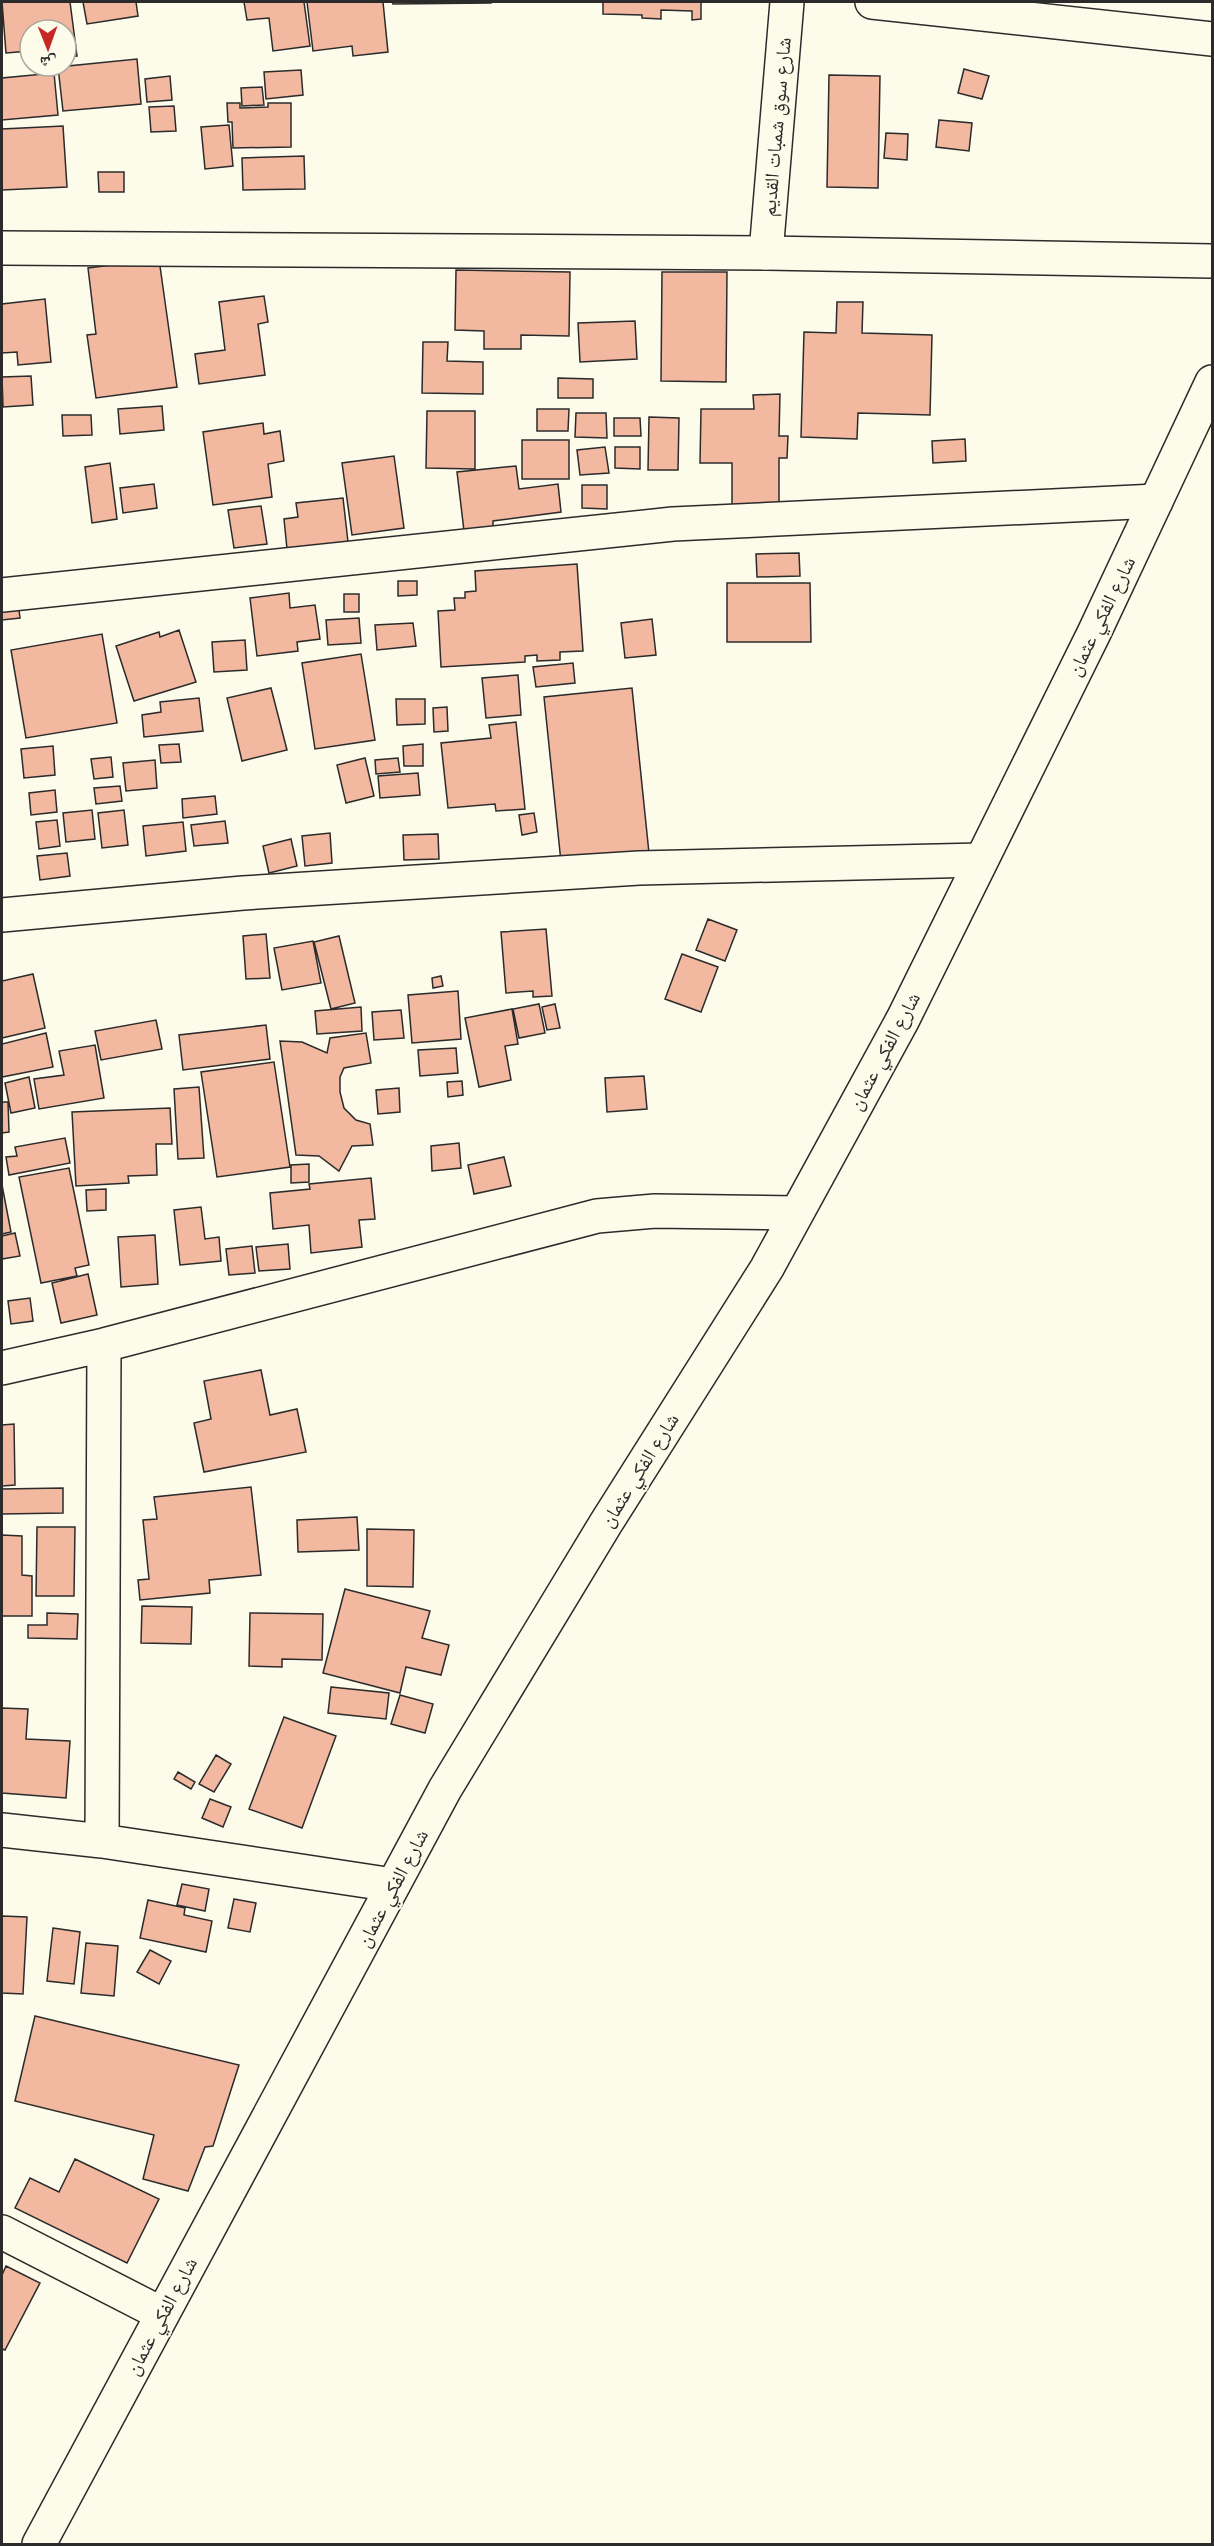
<svg xmlns="http://www.w3.org/2000/svg" width="1214" height="2546" font-family="Spectral,'Noto Naskh Arabic',serif">
<rect width="100%" height="100%" fill="#fdfbea"/>
<path fill="#f2b8a0" stroke="#2b2b2b" stroke-width="1.5" d="M2,2H70L77,56L66,57V30H30V51L6,53Z
M83,2H136L138,16L87,24Z
M244,2H304L310,46L273,51L269,18L247,20Z
M307,2H383L388,52L353,56L352,46L313,51Z
M392,2H491V3L393,4Z
M603,2H701V19L692,20V11L661,10V19L642,18V15L603,14Z
M137,59L141,104L63,111L58,67Z
M964,69L989,76L982,99L958,93Z
M301,70L303,95L266,99L264,72Z
M54,73L58,115L2,120V78Z
M829,75L880,76L878,188L827,187Z
M170,76L172,100L147,102L145,79Z
M262,87L264,105L242,106L241,88Z
M227,103H240V108L268,107V103H291V147L233,148L232,122H228Z
M174,106L176,131L151,132L149,107Z
M939,120L972,123L969,151L936,147Z
M229,125L233,166L205,169L201,127Z
M63,126L67,187L2,190V129Z
M886,133L908,134L907,160L884,158Z
M304,156L305,189L243,190L242,158Z
M98,172H124V192H99Z
M159,259L177,387L96,398L87,335L96,334L88,268Z
M456,270L570,272L569,336L521,335V349H484V331L455,330Z
M662,272H727L726,382L661,381Z
M264,296L268,322L258,324L265,375L199,384L195,354L225,350L219,302Z
M45,299L51,362L18,365L17,352L2,353V304Z
M837,302H863L862,333L932,335L930,415L858,413L857,439L801,437L804,332L836,333Z
M635,321L637,359L580,362L578,323Z
M423,342H448L447,361L483,362V394L422,393Z
M31,376L33,405L3,407L2,377Z
M558,378L593,379V398H558Z
M780,394L779,436H788L787,458H779V509H732V463H700L701,409H754L753,395Z
M162,406L164,430L120,434L118,409Z
M537,409H569L568,431H537Z
M427,411H475V469L426,468Z
M576,413H606L607,438L575,437Z
M62,415H91L92,435L63,436Z
M649,417L679,418L678,470H648Z
M614,418H640L641,436H614Z
M263,423L264,434L280,431L284,461L268,464L272,497L213,505L203,432Z
M965,439L966,461L933,463L932,441Z
M522,440H569V479H522Z
M605,447L609,473L580,475L577,450Z
M615,447H640V469L615,468Z
M394,456L404,528L352,535L342,463Z
M110,463L117,519L92,523L85,467Z
M516,466L519,489L558,484L561,512L493,521V528L464,531L457,472Z
M154,484L157,508L123,513L120,488Z
M582,485H607V509L582,508Z
M343,498L348,542L287,549L284,519L298,517L296,503Z
M261,506L267,544L234,548L228,510Z
M799,553L800,576L757,577L756,554Z
M577,564L583,651L560,652V660L537,661V655L525,656V662L441,667L438,611L455,610L454,598H465V592L476,591L475,571Z
M398,581H417V595L398,596Z
M727,583H810L811,642H727Z
M289,593L290,608L315,605L320,639L297,642L298,651L257,656L250,598Z
M344,594H359V612H344Z
M18,602L20,618L2,620V604Z
M359,618L361,643L328,645L326,620Z
M652,619L656,655L625,658L621,623Z
M413,623L416,646L377,650L375,625Z
M179,630L196,682L134,701L116,646L159,632L160,637Z
M102,634L117,723L26,738L11,650Z
M245,640L247,670L214,672L212,642Z
M361,654L375,740L315,749L302,663Z
M573,663L575,683L536,687L533,667Z
M518,675L521,715L486,718L482,678Z
M271,688L287,750L242,761L227,698Z
M632,688L649,853L561,862L544,697Z
M199,698L203,731L144,737L142,715L161,712L160,702Z
M396,699H425V724L397,725Z
M447,707L448,731L434,732L433,708Z
M516,722L525,809L496,811L495,804L448,808L441,743L491,738L489,725Z
M179,744L181,762L161,763L159,745Z
M423,744V766H404L403,746Z
M53,746L55,775L24,778L21,749Z
M111,757L113,777L94,779L91,759Z
M365,758L374,796L346,803L337,765Z
M398,758L400,772L376,774L375,760Z
M155,760L157,788L126,791L123,763Z
M418,773L420,795L380,798L378,776Z
M120,786L122,801L96,804L94,788Z
M55,790L57,812L31,815L29,793Z
M215,796L217,814L183,818L182,799Z
M92,810L95,839L66,842L63,813Z
M124,810L128,845L102,848L98,813Z
M534,813L537,832L522,835L519,815Z
M57,820L60,846L39,849L36,822Z
M225,821L228,843L194,846L191,825Z
M183,822L186,851L146,856L143,826Z
M330,833L332,863L305,866L302,836Z
M438,834L439,859L404,860L403,835Z
M291,839L297,866L269,873L263,846Z
M67,853L70,876L40,880L37,856Z
M708,919L737,930L725,961L696,950Z
M546,929L552,996L533,997V991L506,993L501,932Z
M266,934L270,978L246,979L243,936Z
M339,936L355,1003L331,1009L314,942Z
M313,941L321,983L282,990L274,948Z
M682,954L718,967L701,1012L665,999Z
M33,974L45,1028L2,1038V981Z
M441,976L443,986L433,988L432,978Z
M458,991L461,1039L412,1043L408,995Z
M539,1004L545,1033L519,1038L513,1009Z
M555,1004L560,1028L547,1030L542,1007Z
M361,1007L362,1031L317,1034L315,1011Z
M512,1009L518,1044L505,1046L511,1080L479,1087L465,1018Z
M401,1010L404,1038L374,1040L372,1012Z
M156,1020L162,1049L101,1060L95,1031Z
M266,1025L270,1059L183,1070L179,1035Z
M46,1033L53,1067L2,1077V1044Z
M366,1033L371,1063L344,1068L340,1077V1092L344,1108L356,1120L370,1124L373,1145L352,1146L339,1171L319,1156L296,1155L280,1041L302,1042L327,1053L330,1038Z
M95,1045L104,1098L39,1109L34,1079L64,1075L59,1051Z
M456,1048L458,1073L420,1076L418,1050Z
M274,1062L290,1167L217,1177L201,1072Z
M644,1076L647,1109L607,1112L605,1078Z
M29,1077L35,1108L11,1113L5,1083Z
M462,1081L463,1095L448,1097L447,1082Z
M199,1087L204,1158L178,1159L174,1089Z
M399,1088L400,1112L378,1114L376,1090Z
M2,1102H8L9,1132L2,1133Z
M170,1108L172,1144H156L157,1175L128,1176L129,1183L76,1186L72,1112Z
M65,1138L70,1163L9,1175L6,1157L17,1156L15,1147Z
M459,1143L461,1168L432,1171L431,1146Z
M504,1157L511,1186L474,1194L468,1165Z
M309,1164V1182L291,1183V1165Z
M69,1168L89,1265L75,1268L77,1276L41,1283L19,1177Z
M371,1178L375,1219L359,1220L362,1247L311,1253L309,1225L273,1229L270,1193L310,1189L309,1184Z
M2,1185L11,1232L2,1234Z
M106,1189V1210L87,1211L86,1190Z
M201,1207L205,1239L219,1237L221,1261L180,1265L174,1210Z
M15,1233L20,1256L2,1259V1236Z
M155,1235L158,1284L121,1287L118,1237Z
M288,1244L290,1269L259,1271L256,1247Z
M252,1246L255,1273L229,1275L226,1249Z
M88,1274L97,1315L61,1323L52,1283Z
M30,1298L33,1321L11,1324L8,1301Z
M261,1370L270,1415L297,1409L306,1452L204,1472L194,1423L211,1419L204,1381Z
M14,1424L15,1485L2,1486V1425Z
M251,1487L261,1575L209,1580L210,1593L140,1600L138,1580L149,1579L143,1520L157,1519L154,1497Z
M63,1488V1513L2,1514V1489Z
M357,1517L359,1550L298,1552L297,1520Z
M37,1527H75L74,1596H36Z
M367,1529L414,1530L413,1587L367,1586Z
M2,1535L22,1536V1575L32,1576V1616H2Z
M345,1589L430,1611L422,1638L449,1645L441,1675L406,1667L400,1693L323,1673Z
M142,1606L192,1607L191,1644L141,1643Z
M47,1613L78,1614L77,1639L28,1638V1625H47Z
M250,1613L323,1614L322,1660L282,1659V1667L249,1666Z
M331,1687L389,1693L386,1719L328,1713Z
M400,1695L433,1704L425,1733L391,1724Z
M2,1708L28,1709L26,1739L70,1741L66,1798L2,1793Z
M284,1717L336,1736L302,1828L249,1809Z
M216,1755L231,1764L214,1792L199,1784Z
M178,1772L195,1782L191,1789L174,1779Z
M210,1799L231,1807L223,1827L202,1818Z
M182,1884L209,1889L205,1911L177,1905Z
M234,1899L256,1903L250,1932L228,1928Z
M148,1900L185,1908L184,1915L212,1921L206,1952L140,1938Z
M2,1916L27,1917L23,1994L2,1993Z
M53,1928L80,1932L74,1984L47,1981Z
M86,1943L118,1946L114,1996L81,1993Z
M150,1950L171,1961L159,1984L137,1972Z
M35,2016L239,2065L213,2146L205,2147L188,2191L143,2179L154,2135L15,2101Z
M75,2159L159,2199L127,2263L15,2208L30,2178L59,2192Z
M6,2266L40,2283L5,2350L2,2349V2275Z"/>
<g fill="none" stroke-linecap="round" stroke-linejoin="round">
<g stroke="#2b2b2b" stroke-width="36">
<path id="street" d="M872,2L1212,39
M766,253L787,2
M2,595L673,524L1156,501
M2,915L243,893L639,868L981,860
M2,1368L104,1345L597,1216L655,1211L796,1213
M2,1830L102,1841L393,1885
M102,1841L104,1345
M2,2232L162,2314"/>
</g>
<g stroke="#2b2b2b" stroke-width="36">
<path id="secondary" d="M2,248L766,253L1212,261
M39,2544L445,1789L606,1523L767,1268L903,1019L1094,633L1212,382"/>
</g>
<use href="#street" stroke="#fdfbea" stroke-width="33"/>
<use href="#secondary" stroke="#fdfbea" stroke-width="33"/>
</g>
<g text-anchor="middle" stroke-width="4.5" stroke-linejoin="round" paint-order="stroke">
<g font-size="20" fill="#2b2b2b" stroke="#fdfbea">
<text transform="translate(776 127) rotate(-85)" y="7">شارع سوق شمبات القديم</text>
<text transform="translate(1101 616) rotate(-64)" y="7">شارع الفكي عثمان</text>
<text transform="translate(884 1051) rotate(-62)" y="7">شارع الفكي عثمان</text>
<text transform="translate(639 1470) rotate(-58)" y="7">شارع الفكي عثمان</text>
<text transform="translate(392 1888) rotate(-62)" y="7">شارع الفكي عثمان</text>
<text transform="translate(161 2316) rotate(-62)" y="7">شارع الفكي عثمان</text>
</g>
</g>
<rect width="1214" height="2546" fill="none" stroke="#2b2b2b" stroke-width="6"/>
<g transform="translate(48 48) rotate(179)"><circle r="28" fill="#fdfbea" stroke="#a9a89e" stroke-width="1.5"/>
<path d="M0-4.5L10 22L0 15L-10 22Z" fill="#c62828"/>
<text y="-9" font-size="16" font-weight="bold" text-anchor="middle" fill="#2b2b2b">ش</text>
</g>
</svg>
